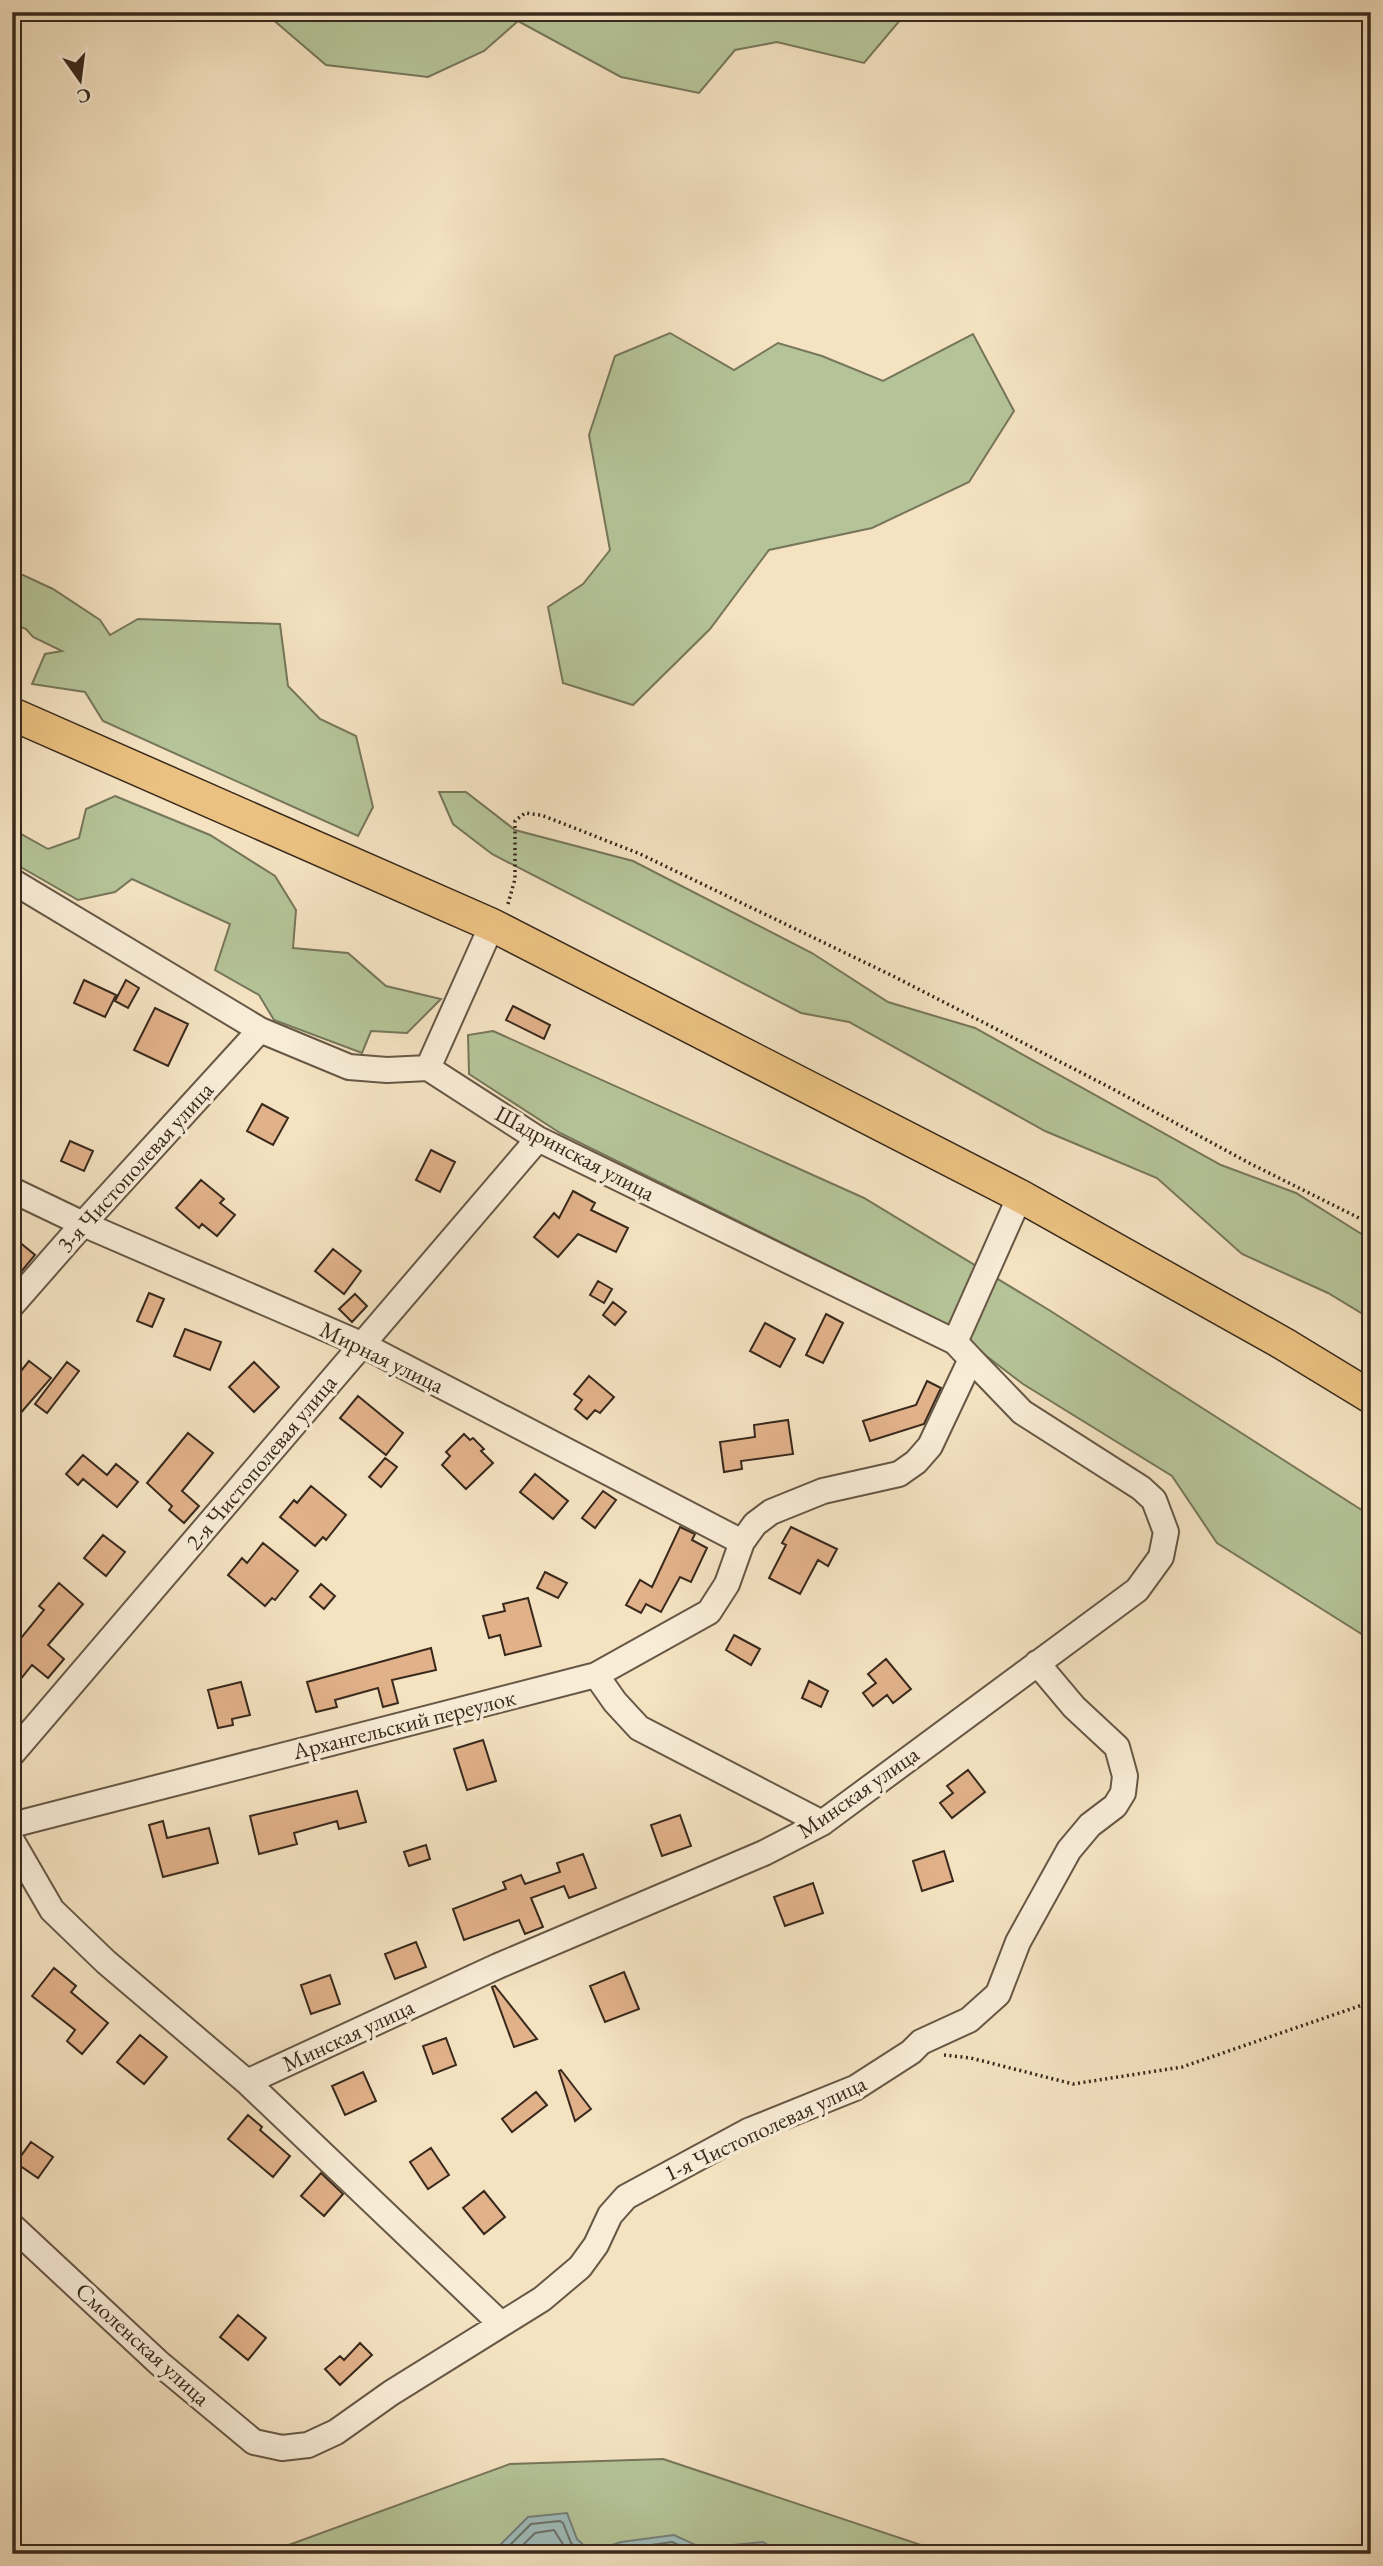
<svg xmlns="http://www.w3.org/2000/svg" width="1383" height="2566" font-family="'EB Garamond',serif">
<rect width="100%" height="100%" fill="#f4e2c1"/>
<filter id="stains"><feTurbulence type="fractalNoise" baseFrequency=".00286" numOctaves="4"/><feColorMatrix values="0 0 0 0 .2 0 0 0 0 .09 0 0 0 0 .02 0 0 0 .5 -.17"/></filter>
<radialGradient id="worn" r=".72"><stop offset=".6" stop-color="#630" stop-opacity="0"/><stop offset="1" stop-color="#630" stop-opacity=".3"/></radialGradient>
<path fill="#b5c498" stroke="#76765a" stroke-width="2" d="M264,12H907L864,63L777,42L735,50L699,93L621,77L518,21L484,51L428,77L326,65Z
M670,333L734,370L778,343L822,356L883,381L973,334L1014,411L969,482L872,528L769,550L710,629L633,705L563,683L548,607L583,584L610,550L589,435L615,356Z
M12,575H23L53,589L100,620L110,635L138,619L280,624L288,686L320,719L356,736L373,807L358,836L103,721L85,692L32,684L45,654L62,651L33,637L26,629L12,623Z
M439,792H466L515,830L633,861L812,953L888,1002L975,1028L1221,1165L1296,1193L1371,1240V1319L1328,1293L1242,1254L1157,1178L1045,1131L849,1022L801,1013L492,854L453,824Z
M115,796L210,835L275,876L296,910L293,948L348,953L386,986L441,999L407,1033L371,1031L362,1053L274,1020L259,995L215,970L230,924L132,879L115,892L78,900L12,862V829L48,849L79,838L86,809Z
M493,1031L864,1198L1049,1310L1371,1516V1640L1217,1543L1172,1476L1023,1384L942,1322L560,1133L469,1074L468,1035Z
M663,2459L948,2554H264L510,2464Z"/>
<path fill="#9ebcba" stroke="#75817b" stroke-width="2" d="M567,2513L577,2539L591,2552L621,2542L674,2535L702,2548L763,2542L782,2554H491L528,2517Z"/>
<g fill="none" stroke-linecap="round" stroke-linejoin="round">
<path stroke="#6b726b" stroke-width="2" d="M501,2554L531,2524L560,2521L563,2523L571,2543L582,2554
M514,2554L535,2533L554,2530L569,2554
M608,2554L623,2549L672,2542L699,2554"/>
</g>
<path fill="#e1b18a" stroke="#38291c" stroke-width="2" d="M84,980L116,995L105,1017L74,1003Z
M126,980L139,988L128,1008L115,1001Z
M513,1006L550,1025L544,1039L506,1020Z
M155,1008L188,1024L168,1066L134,1050Z
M262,1104L288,1118L273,1145L247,1131Z
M70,1141L93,1151L84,1171L61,1161Z
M431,1150L455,1162L440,1192L416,1180Z
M201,1180L224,1199L220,1203L235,1215L217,1236L202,1224L199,1228L176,1208Z
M573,1191L595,1203L591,1210L628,1228L616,1252L578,1234L558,1257L534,1237L554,1213L559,1218Z
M12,1236L35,1255L20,1273L12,1266Z
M333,1249L361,1271L344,1294L315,1271Z
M598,1281L612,1289L604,1303L590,1295Z
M149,1293L164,1299L152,1327L137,1321Z
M355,1294L367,1306L352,1322L339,1309Z
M613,1302L626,1312L615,1325L603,1315Z
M826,1314L843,1323L823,1363L806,1355Z
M765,1323L795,1339L780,1367L750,1351Z
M185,1329L221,1342L210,1370L174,1356Z
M29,1361L51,1378L12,1423V1382Z
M67,1362L79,1371L47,1413L35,1404Z
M254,1362L279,1387L254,1412L229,1387Z
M589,1376L614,1397L600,1413L595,1410L587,1419L575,1409L582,1400L574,1394Z
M927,1381L941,1388L924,1424L870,1441L863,1421L916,1405Z
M358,1396L403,1433L386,1455L340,1418Z
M788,1420L793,1454L741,1461L742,1469L724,1472L720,1442L755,1437L754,1425Z
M188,1433L213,1453L182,1491L199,1506L184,1523L169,1510L172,1506L147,1483Z
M464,1434L470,1440L473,1438L484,1449L481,1451L493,1463L466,1489L442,1465L450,1456L446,1452Z
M83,1455L107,1475L116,1464L138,1482L117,1507L83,1479L78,1485L66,1474Z
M385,1458L397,1467L381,1487L369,1477Z
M535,1474L568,1501L553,1519L520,1492Z
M311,1486L346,1515L326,1540L323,1537L315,1546L280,1517L294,1500L297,1503Z
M603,1491L616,1500L595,1528L582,1518Z
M680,1527L695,1534L692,1540L707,1548L691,1582L680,1577L661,1612L646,1604L641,1613L626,1605L640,1580L652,1587Z
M791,1527L837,1549L828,1566L818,1560L800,1594L769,1578L786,1545L782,1543Z
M103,1535L125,1552L106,1576L84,1558Z
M263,1543L298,1571L275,1600L272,1598L265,1606L228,1575L242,1558L247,1563Z
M545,1572L567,1583L558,1598L537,1588Z
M59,1583L83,1604L48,1645L64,1659L48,1678L32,1665L12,1690V1649L44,1610L39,1606Z
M321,1584L335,1596L324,1609L310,1597Z
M528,1598L541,1646L505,1655L500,1635L489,1638L483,1616L505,1611L503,1604Z
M734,1635L760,1649L751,1665L726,1650Z
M431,1648L436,1670L392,1680L398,1703L383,1707L378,1688L335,1700L337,1707L316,1712L307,1682Z
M886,1659L911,1689L893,1703L887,1695L873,1706L863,1693L876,1683L868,1674Z
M809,1681L828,1691L821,1707L802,1698Z
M241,1682L250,1715L232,1719L233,1725L218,1728L208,1690Z
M483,1740L496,1781L467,1790L454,1749Z
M968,1770L985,1792L952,1818L940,1803L953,1793L947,1786Z
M357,1791L366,1822L339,1829L337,1821L294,1833L297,1844L259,1854L250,1816Z
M680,1815L691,1846L662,1856L651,1825Z
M163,1821L167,1838L209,1828L218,1863L163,1877L149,1825Z
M426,1845L430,1859L409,1866L404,1852Z
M944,1851L953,1881L922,1891L913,1861Z
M583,1854L596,1888L569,1898L564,1886L531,1898L543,1927L525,1934L519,1920L464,1940L453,1909L506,1889L503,1882L521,1875L525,1884L560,1872L557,1863Z
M813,1883L823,1913L785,1926L774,1897Z
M416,1942L426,1967L395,1979L385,1954Z
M54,1968L76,1986L71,1992L108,2023L82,2054L67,2041L75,2030L32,1996Z
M624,1972L639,2009L605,2022L590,1986Z
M330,1975L340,2004L311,2014L301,1985Z
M495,1986L537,2039L514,2047L492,1987Z
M140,2035L167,2057L144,2084L117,2062Z
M446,2038L456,2065L433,2074L423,2046Z
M561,2070L591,2109L575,2121L559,2071Z
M363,2072L376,2101L345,2115L332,2086Z
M536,2092L547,2105L512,2132L502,2119Z
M248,2115L262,2127L260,2130L290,2156L273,2177L228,2139Z
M31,2142L53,2157L38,2178L16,2163Z
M431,2148L449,2175L428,2189L410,2162Z
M321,2173L343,2194L324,2216L301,2196Z
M484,2191L505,2217L484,2234L463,2208Z
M238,2315L266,2338L248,2360L220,2337Z
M360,2343L372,2355L340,2385L325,2369L340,2356L344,2360Z"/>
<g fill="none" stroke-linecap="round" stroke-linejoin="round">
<g stroke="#675745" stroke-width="28">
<path id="minor" d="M12,881L260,1030L349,1067L387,1070L428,1068L538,1139L955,1342
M428,1068L492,925
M12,1190L83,1224L361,1344L742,1542
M12,1305L83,1224L260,1030
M596,1675L615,1702L639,1728L822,1823
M12,1754L538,1139
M12,1825L596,1675L709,1612L727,1584L742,1542L755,1524L771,1512L823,1491L899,1474L916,1462L930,1446L971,1359L955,1342L1020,1196
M12,1841L52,1910L106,1962L247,2082L501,2324
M247,2082L498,1966L764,1853L822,1823L1137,1590L1161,1557L1166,1532L1154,1500L1141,1488L1022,1412L971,1359
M12,2226L159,2363L254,2442L282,2448L308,2445L336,2432L391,2393L542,2299L580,2267L596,2245L610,2215L626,2197L748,2131L855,2088L911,2052L921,2042L969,2020L998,1994L1018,1942L1069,1850L1090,1825L1115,1806L1123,1793L1125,1776L1117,1747L1074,1707L1037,1663"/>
</g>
<g stroke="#38291c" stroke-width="35">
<path id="major" d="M12,714L492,925L1020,1196L1284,1344L1371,1397"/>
</g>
<path stroke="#38291c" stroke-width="3.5" stroke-dasharray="2 3.5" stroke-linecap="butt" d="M508,904L515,879V821L525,813L541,815L638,853L893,976L1111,1088L1251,1164L1371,1224
M944,2055L971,2058L1073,2084L1182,2067L1371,2002"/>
<use href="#minor" stroke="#f8ecd7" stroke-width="24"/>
<use href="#major" stroke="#eac180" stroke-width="32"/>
</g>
<g text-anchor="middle" stroke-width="7" stroke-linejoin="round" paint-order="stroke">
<g font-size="23" fill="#38291c" stroke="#f8ecd7">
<text transform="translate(575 1153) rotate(28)" y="8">Шадринская улица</text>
<text transform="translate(135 1167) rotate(-48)" y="8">3-я Чистополевая улица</text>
<text transform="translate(382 1357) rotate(26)" y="8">Мирная улица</text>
<text transform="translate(261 1462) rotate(-50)" y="8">2-я Чистополевая улица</text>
<text transform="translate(404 1724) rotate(-14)" y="8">Архангельский переулок</text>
<text transform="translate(858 1792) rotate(-35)" y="8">Минская улица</text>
<text transform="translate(348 2035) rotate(-25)" y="8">Минская улица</text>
<text transform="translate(765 2128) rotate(-25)" y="8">1-я Чистополевая улица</text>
<text transform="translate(143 2344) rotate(42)" y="8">Смоленская улица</text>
</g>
</g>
<rect width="1383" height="2566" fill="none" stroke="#f4e2c1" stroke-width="42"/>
<rect x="14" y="14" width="1355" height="2538" fill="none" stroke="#38291c" stroke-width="3.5"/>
<rect x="21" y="21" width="1341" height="2524" fill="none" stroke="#38291c" stroke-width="2"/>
<g transform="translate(80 80) rotate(166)" stroke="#f8ecd7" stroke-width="5" paint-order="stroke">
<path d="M0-5L12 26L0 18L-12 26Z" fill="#38291c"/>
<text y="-10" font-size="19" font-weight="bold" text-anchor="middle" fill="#38291c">С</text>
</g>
<rect width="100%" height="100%" filter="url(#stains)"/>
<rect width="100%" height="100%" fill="url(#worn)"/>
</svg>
